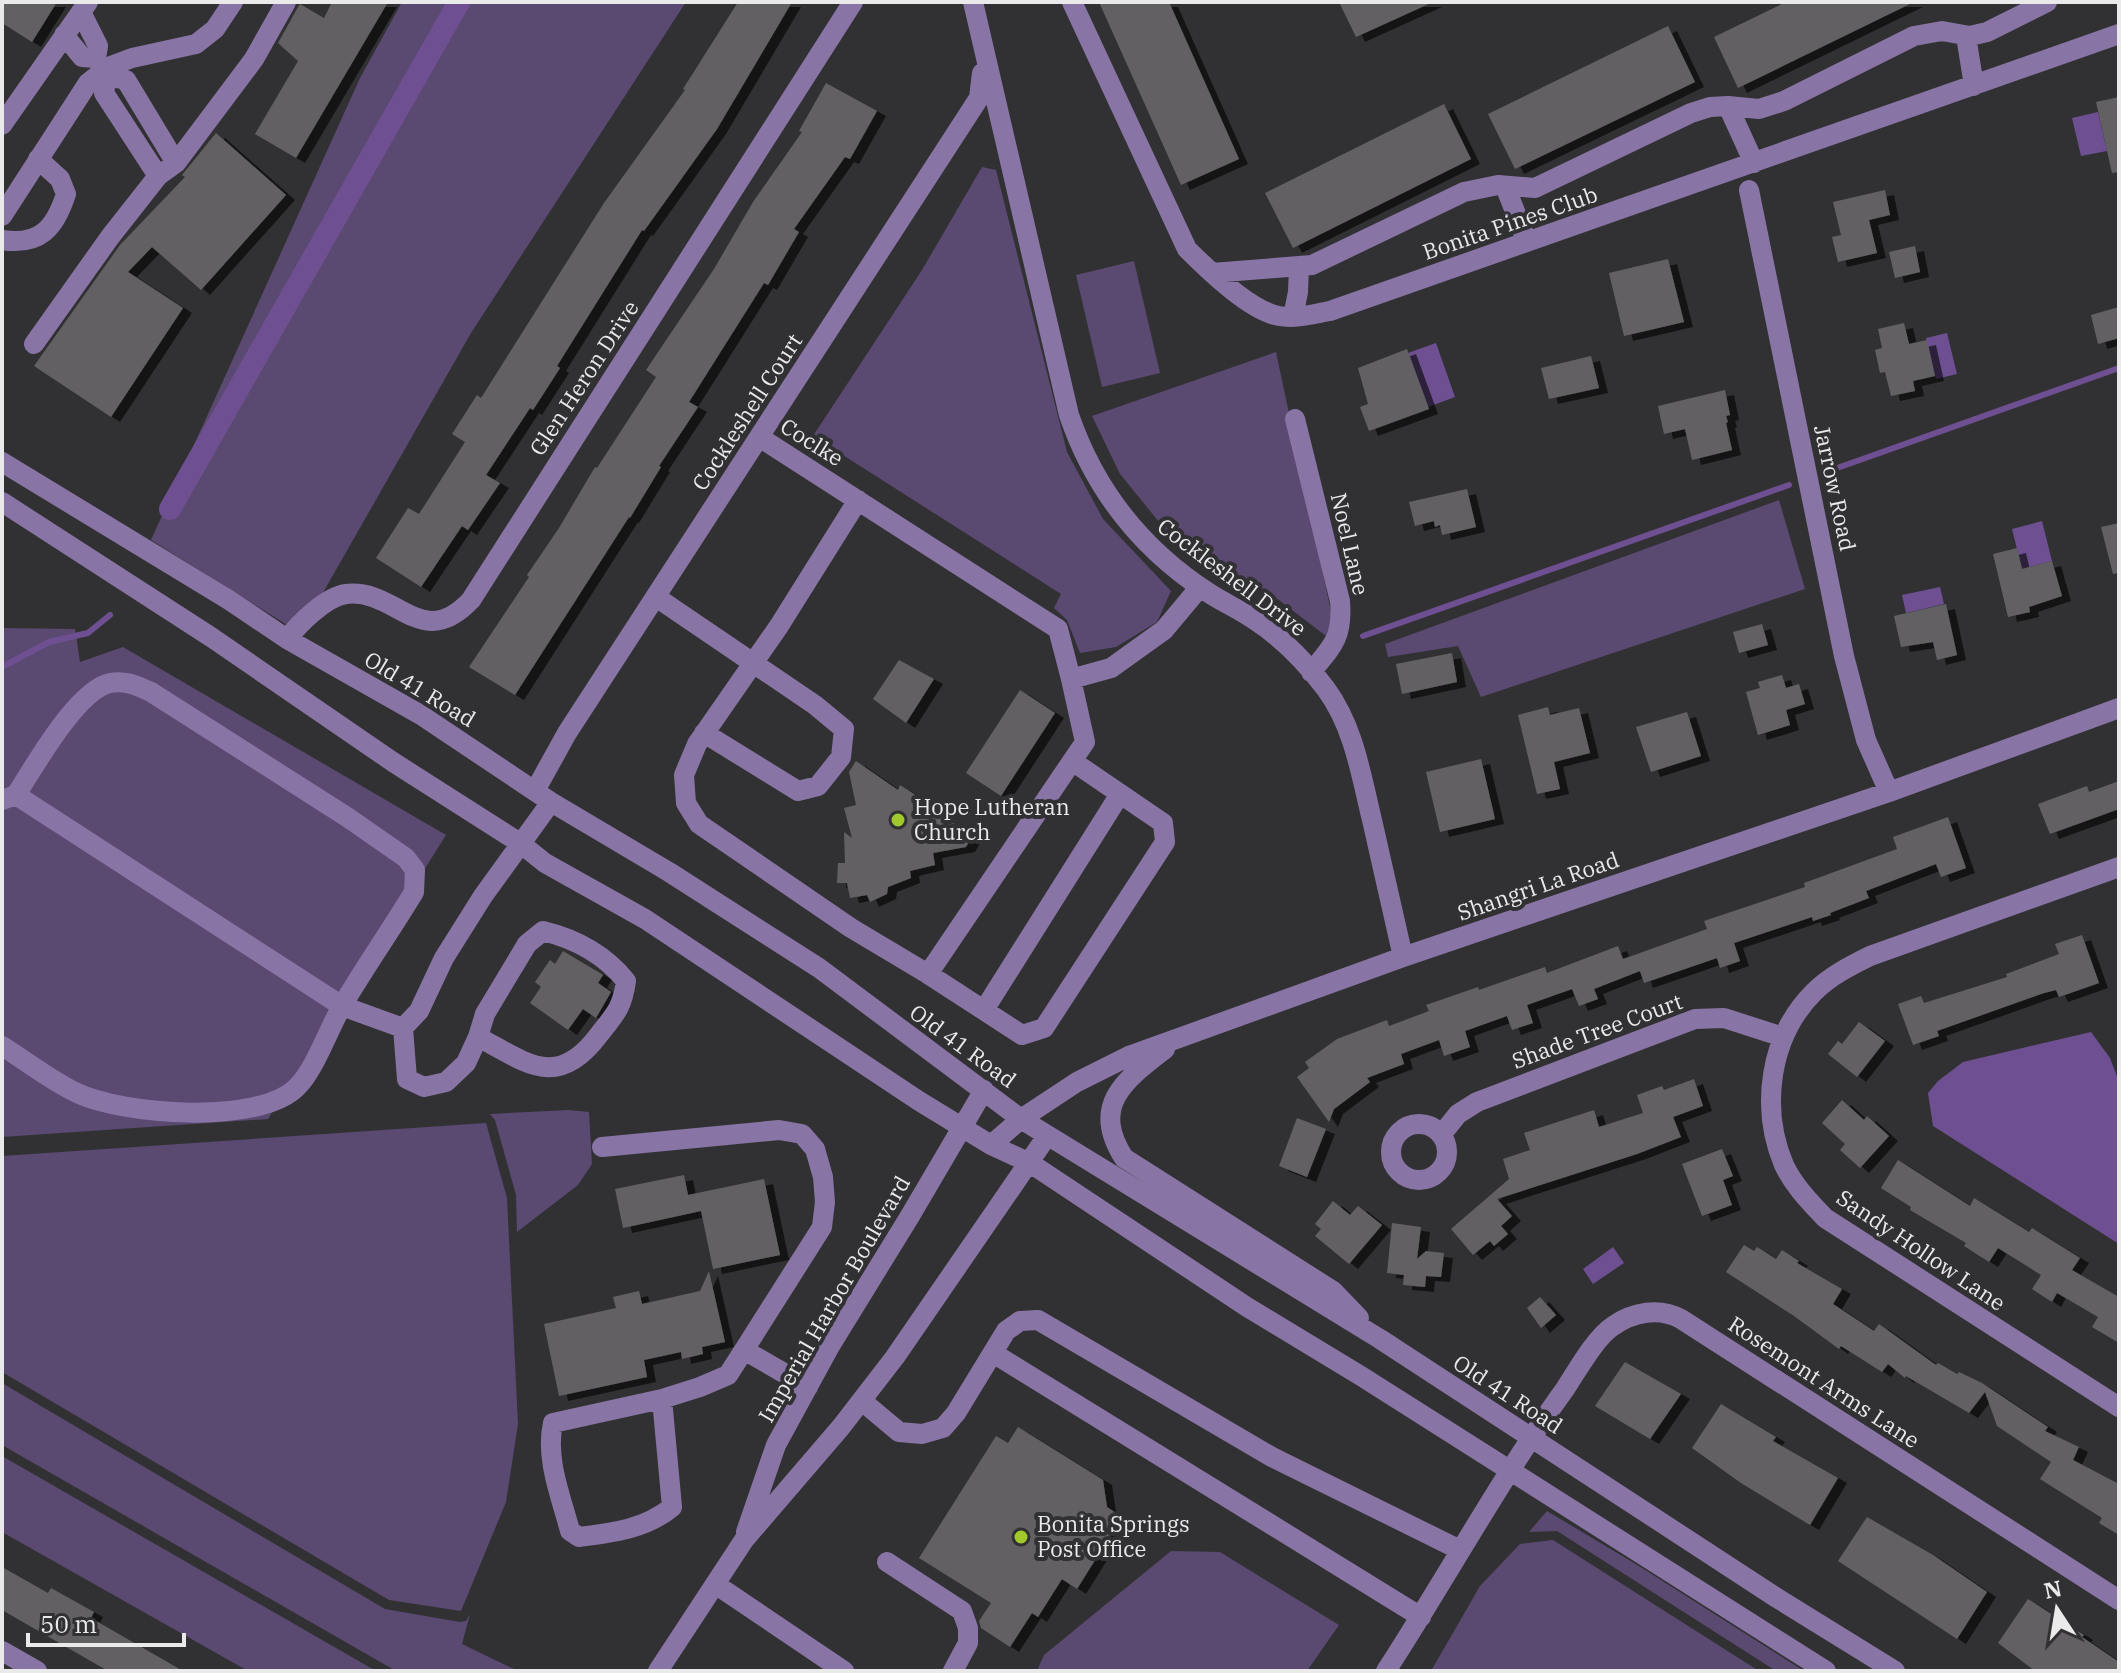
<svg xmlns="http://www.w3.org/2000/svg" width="2121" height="1673" font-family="'IBM Plex Serif',serif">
<defs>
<filter id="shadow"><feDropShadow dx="9" dy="5" stdDeviation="0" flood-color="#0009"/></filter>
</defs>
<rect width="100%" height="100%" fill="#313133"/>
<path fill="#5a4971" d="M402,2H686L471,333L300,633L151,540L360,78Z
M982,167L996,170L1067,452L1103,519L1171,591L1157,622L1116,647L1080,653L1067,620L1054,608L1061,594L813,436L922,270Z
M1134,261L1160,373L1102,387L1076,275Z
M1276,352L1333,621L1326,636L1267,591L1219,566L1164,528L1120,474L1092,416Z
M1779,500L1805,589L1481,697L1458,646L1388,657L1385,644Z
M2,628L75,629L80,662L123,647L446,835L268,1119L2,1137Z
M568,1110L589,1112L592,1164L578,1185L517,1232L516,1195L495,1120L490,1114Z
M486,1123L507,1198L518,1424L506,1502L461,1611L389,1600L2,1372V1156Z
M2,1383L385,1609L460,1622L466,1621L470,1614L462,1644L518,1671H396L2,1445Z
M2,1456L376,1671H248L2,1532Z
M1547,1511L1639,1566L1804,1671H1776L1557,1531L1529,1532Z
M1553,1540L1759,1671H1431L1480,1586L1520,1544Z
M1171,1551L1220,1552L1339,1625L1307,1671H1037L1044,1655Z"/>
<path fill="#6e5092" d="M2098,112L2107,151L2081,156L2072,118Z
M1947,333L1957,374L1936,379L1926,338Z
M1436,343L1455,397L1428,407L1408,353Z
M2042,521L2052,561L2022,569L2012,529Z
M1940,587L1944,604L1906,613L1902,595Z
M2091,1032L2110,1058L2119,1082V1244L1933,1126L1928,1093L1938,1081L1963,1062Z
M1613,1247L1624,1263L1593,1284L1583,1269Z"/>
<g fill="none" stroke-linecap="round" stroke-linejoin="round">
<path stroke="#6e5092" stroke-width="6" d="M1826,472L2119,368
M1363,636L1789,485
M2,667L49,642L88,633L110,615"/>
<path stroke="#6e5092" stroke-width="22" d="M170,509L459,2"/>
</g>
<path fill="#626164" filter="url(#shadow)" d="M2,2H57L32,42L2,23Z
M332,2H388L296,158L255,134L298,61L278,43L298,7L300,4L324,18Z
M738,2H792L717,129L644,231L642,230L557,366L560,368L533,410L530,408L486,475L500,483L468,530L462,526L421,587L376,558L408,508L419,514L465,442L452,434L477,395L481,398L604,203L685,90L683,89Z
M1099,2H1169L1239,159L1181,185Z
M1339,2H1433L1356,37Z
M1786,2H1914L1738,88L1714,37Z
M1668,26L1695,82L1515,169L1488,114Z
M826,83L877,111L850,159L845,157L794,229L799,232L768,285L764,283L689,402L698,407L659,466L661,467L630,518L629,517L515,695L469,667L529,577L527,575L559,528L595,467L597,468L656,377L646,370L714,269L753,202L802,132L799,131Z
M2119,97V172L2112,173L2096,102Z
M1444,104L1471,159L1293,248L1265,193Z
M216,133L286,195L201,290L152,247L128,272L183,308L111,417L34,366L120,245L185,177L182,175Z
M1885,190L1890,215L1869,220L1877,253L1838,262L1832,237L1841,235L1833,202Z
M1915,246L1920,272L1895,278L1889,252Z
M1668,259L1684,322L1624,336L1609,273Z
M2119,307V338L2098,344L2091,315Z
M1904,323L1909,344L1927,340L1935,376L1913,381L1915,391L1891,396L1885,372L1880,373L1875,350L1882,348L1878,329Z
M1407,349L1429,409L1369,431L1360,407L1368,404L1358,368Z
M1591,356L1599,388L1549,399L1541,368Z
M1725,390L1730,415L1726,416L1728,422L1726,423L1732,450L1692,460L1685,429L1664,434L1658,406Z
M1467,489L1476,527L1442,535L1440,525L1435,527L1434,521L1415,526L1409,502Z
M2119,523V573L2113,574L2101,527Z
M2017,548L2022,569L2052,561L2062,596L2029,607L2030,612L2008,617L1993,554Z
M1946,604L1957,655L1937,660L1933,642L1901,647L1894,616Z
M1762,624L1768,645L1739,653L1733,632Z
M1452,653L1457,682L1402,694L1396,664Z
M899,660L934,679L906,723L873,699Z
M1782,675L1786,688L1799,684L1805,704L1786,710L1790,725L1758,735L1746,692L1760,688L1758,682Z
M1020,690L1055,713L1001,796L966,773Z
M1548,707L1550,715L1579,708L1590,753L1554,762L1560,789L1537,794L1518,715Z
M1687,712L1701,756L1651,772L1636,727Z
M1481,759L1495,819L1440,832L1426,772Z
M856,761L898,790L900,785L931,805L929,808L973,835L966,847L933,853L935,865L910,871L911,878L888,887L887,894L870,902L867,895L850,898L847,883H837L838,863H845L844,832L852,838L844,808L856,805L849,772Z
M2119,781V809L2050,834L2038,804L2087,786L2089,792Z
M1948,817L1966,868L1941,877L1936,864L1866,891L1869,898L1830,913L1831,915L1813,921L1812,917L1734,943L1740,961L1720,968L1717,958L1644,983L1640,971L1594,989L1598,999L1579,1006L1572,989L1527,1005L1533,1023L1512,1030L1507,1016L1465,1031L1470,1047L1444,1056L1439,1040L1401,1054L1404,1064L1367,1078L1370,1082L1334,1109L1329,1122L1297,1077L1309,1068L1305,1062L1337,1039L1387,1020L1389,1026L1429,1011L1426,1005L1478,987L1479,990L1545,967L1547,973L1618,946L1623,959L1707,929L1704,921L1805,887L1804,883L1897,849L1893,837Z
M2082,935L2099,983L2059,997L2056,990L2044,993L1937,1031L1939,1036L1913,1045L1898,1004L1921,996L1924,1003L2007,977L2006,974L2059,954L2055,944Z
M563,951L600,973L603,975L598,983L611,992L596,1018L583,1009L568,1030L530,1003L541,987L535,982L550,960L555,964Z
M1859,1022L1885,1041L1857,1077L1828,1054L1838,1041L1842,1044Z
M1694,1079L1703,1106L1673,1117L1681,1137L1637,1154L1497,1199L1512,1216L1501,1226L1508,1234L1494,1246L1490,1241L1473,1255L1451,1229L1509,1179L1503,1159L1530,1150L1524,1133L1594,1110L1599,1127L1643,1113L1637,1095L1662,1086L1664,1090Z
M1842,1100L1864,1120L1867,1116L1889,1136L1860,1168L1840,1150L1845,1144L1822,1123Z
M1297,1118L1326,1129L1307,1177L1279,1166Z
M1722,1149L1733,1176L1723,1180L1732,1205L1702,1216L1682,1164Z
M1898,1160L1970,1206L1974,1198L2029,1232L2032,1228L2080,1258L2072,1270L2119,1297V1343L2092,1327L2098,1317L2057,1293L2052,1302L2032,1289L2041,1275L1998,1248L1989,1262L1964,1246L1966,1243L1910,1210L1911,1207L1881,1188Z
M684,1175L688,1195L764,1179L780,1255L713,1269L701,1211L623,1228L615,1189Z
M1333,1201L1350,1215L1358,1206L1382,1225L1349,1264L1315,1236L1321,1229L1315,1224Z
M1392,1223L1421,1227L1417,1259L1426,1251L1444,1253L1441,1277L1426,1276L1425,1287L1403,1285L1404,1275L1387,1273Z
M1744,1245L1754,1251L1757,1247L1776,1259L1782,1250L1799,1261L1797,1263L1842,1289L1833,1304L1874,1331L1879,1324L1936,1365L1938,1363L1957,1374L1959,1372L1982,1383L2048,1427L2045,1431L2079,1447L2073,1460L2119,1484V1535L2099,1523L2102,1518L2040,1479L2051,1462L1997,1426L1985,1392L1969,1413L1906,1376L1905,1378L1888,1364L1882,1372L1841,1346L1839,1349L1794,1316L1726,1272Z
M709,1271L725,1342L702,1347L703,1354L682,1359L681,1352L644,1360L647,1377L559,1396L544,1324L616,1308L613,1297L639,1291L642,1304L700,1291Z
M1540,1297L1556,1315L1541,1328L1527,1308Z
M1625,1362L1681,1394L1650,1439L1595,1406Z
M1721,1404L1776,1437L1773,1441L1838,1478L1810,1525L1741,1483L1692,1448Z
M1018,1427L1103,1480L1107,1507L1122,1517L1077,1589L1062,1579L1038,1617L1032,1613L1010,1647L981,1628L979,1621L991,1603L919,1558L996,1436L1008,1443Z
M1867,1517L1933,1555L1987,1592L1957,1639L1838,1561Z
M2,1567L48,1593L51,1588L94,1612L91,1618L183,1671H108L82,1656L2,1610Z
M2028,1599L2084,1635L2082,1637L2119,1662V1671H2035L1998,1643Z"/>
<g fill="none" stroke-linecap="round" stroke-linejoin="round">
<path stroke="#8975a5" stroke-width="20" d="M973,2L1069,415C1095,491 1141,549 1209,593C1224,603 1241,610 1256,621C1282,638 1307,664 1326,689C1354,727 1361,775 1372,820C1382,866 1393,911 1403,957
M1072,2L1187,249C1208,270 1250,311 1279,316C1296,319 1313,314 1330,311L2119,34
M64,35L82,57L96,58L98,46L81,12
M1966,36L1974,86
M1728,106L1754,163
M2,125L88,2
M158,176L104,93L107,76L126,80L176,163
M1505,186L1527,242
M1749,190L1844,656L1866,740L1889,792
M2,216L88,83L108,67L132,58L196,44L215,29L233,2
M2,240C40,246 55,228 66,194L60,179L38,159
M1212,273L1312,265L1464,192L1498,185L1535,188L1691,113L1710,107L1728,106L1759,109L1784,101L1914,36L1942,31L1970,36L1987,32L2047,2
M1293,317L1298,292L1299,267
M34,344L110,237L158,176L176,163L254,59L286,2
M1295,419L1340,601C1343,637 1333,646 1311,672
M759,437L1058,629L1071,679L1111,668L1164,630L1200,587
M2,462L229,600L287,639L421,715L551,802L669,872L819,968L1021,1119L1380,1339L1777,1598L1895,1671
M858,500L779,626L697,744L684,775L686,803L699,824L851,928L928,974L1085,742L1071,679
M2,502L211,637L393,762L520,843L545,863L645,919L919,1101L991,1145L1030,1163L1247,1307L1361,1376L1826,1671
M656,597L815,705L844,729L841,757L818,786L798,791L704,733
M287,639C299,624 325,597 346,594C397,588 421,653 471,600L853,2
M536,789L567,733L979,98L982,73
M16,795L342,1006L403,1028
M2,800L16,795C34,767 77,690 110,683C126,680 137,686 151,692L347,817L406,858L415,870L414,892C391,930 365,967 342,1006C329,1028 315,1069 298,1086C261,1126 121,1115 75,1092C49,1079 26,1061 2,1046
M2119,867L1870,956C1850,966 1830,976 1814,992C1769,1037 1760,1108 1784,1165C1794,1186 1810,1202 1825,1218L2119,1407
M928,974L1022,1035L1044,1028L1165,842L1163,823L1072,761
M984,1010L1120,794
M478,1037C527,1063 557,1090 598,1036C615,1014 622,1009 626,981C605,955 576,939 543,931L527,944L485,1014L478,1037L466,1063L446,1082L424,1087L407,1079L403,1028L419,1011L444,958L483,896L551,802
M1165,1049C1125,1080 1090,1105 1124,1158L1333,1291L1359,1318
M1391 1152a28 28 0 1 1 56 0a28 28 0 1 1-56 0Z
M1441,1135L1458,1114L1477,1102L1695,1019L1724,1018L1783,1037
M991,1145L1021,1119L1077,1082L1129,1056L1403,957L1889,792L2119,708
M602,1147L779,1130L802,1134L815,1149L823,1177L825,1202L822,1227L744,1350L808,1387
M993,1353L1421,1617
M662,1399L672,1507C646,1529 612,1533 579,1537L570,1531C561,1496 545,1459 553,1423L662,1399L700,1387L728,1375L744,1350
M862,1401L899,1432L922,1434L943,1428L956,1413L1006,1331L1020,1321L1038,1320L1272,1457L1460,1550
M746,1532L776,1445L830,1346L910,1216L984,1090
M887,1562L962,1611L968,1628V1643L953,1671
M715,1584L844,1671
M2,1651L37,1671
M658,1671L744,1540L841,1427L895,1357L1047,1136
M1386,1671C1447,1577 1500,1479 1565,1389C1577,1371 1595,1338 1613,1326C1633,1312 1659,1307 1681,1319L2119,1600"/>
</g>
<g fill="#a1c92b" stroke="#313133" stroke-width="3">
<circle cx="898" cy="820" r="8"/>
<circle cx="1021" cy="1537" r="8"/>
</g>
<g text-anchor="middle" stroke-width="8" stroke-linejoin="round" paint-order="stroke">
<g font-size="22" fill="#eaeaeb" stroke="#313133">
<text transform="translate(1510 223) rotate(-19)" y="8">Bonita Pines Club</text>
<text transform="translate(584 378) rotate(-57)" y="8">Glen Heron Drive</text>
<text transform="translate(747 412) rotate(-57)" y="8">Cockleshell Court</text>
<text transform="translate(812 442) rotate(32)" y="8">Coclke</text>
<text transform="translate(1835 488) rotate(78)" y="8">Jarrow Road</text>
<text transform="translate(1350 544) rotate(77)" y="8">Noel Lane</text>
<text transform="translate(1232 577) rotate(37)" y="8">Cockleshell Drive</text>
<text transform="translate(420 689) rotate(31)" y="8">Old 41 Road</text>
<text transform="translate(1538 886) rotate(-19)" y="8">Shangri La Road</text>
<text transform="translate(1597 1031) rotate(-20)" y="8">Shade Tree Court</text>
<text transform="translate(963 1046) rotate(36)" y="8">Old 41 Road</text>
<text transform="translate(1921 1250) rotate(34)" y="8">Sandy Hollow Lane</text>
<text transform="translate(834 1299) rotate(-60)" y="8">Imperial Harbor Boulevard</text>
<text transform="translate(1824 1382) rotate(33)" y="8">Rosemont Arms Lane</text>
<text transform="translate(1508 1394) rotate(33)" y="8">Old 41 Road</text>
</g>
<g font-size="22" fill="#eaeaeb" stroke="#313133" text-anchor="start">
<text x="914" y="815">Hope Lutheran<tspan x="914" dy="25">Church</tspan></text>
<text x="1037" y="1532">Bonita Springs<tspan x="1037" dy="25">Post Office</tspan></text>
</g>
</g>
<rect width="2121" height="1673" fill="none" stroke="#eaeaeb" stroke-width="8"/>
<g transform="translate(2057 1609) rotate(348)" stroke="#313133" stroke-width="6" paint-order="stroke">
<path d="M0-6L14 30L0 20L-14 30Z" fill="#eaeaeb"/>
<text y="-12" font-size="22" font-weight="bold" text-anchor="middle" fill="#eaeaeb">N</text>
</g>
<path d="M28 1633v12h156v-12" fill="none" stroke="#eaeaeb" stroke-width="4"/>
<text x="40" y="1633" font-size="24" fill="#eaeaeb" stroke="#313133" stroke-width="6" paint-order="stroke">50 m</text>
</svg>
